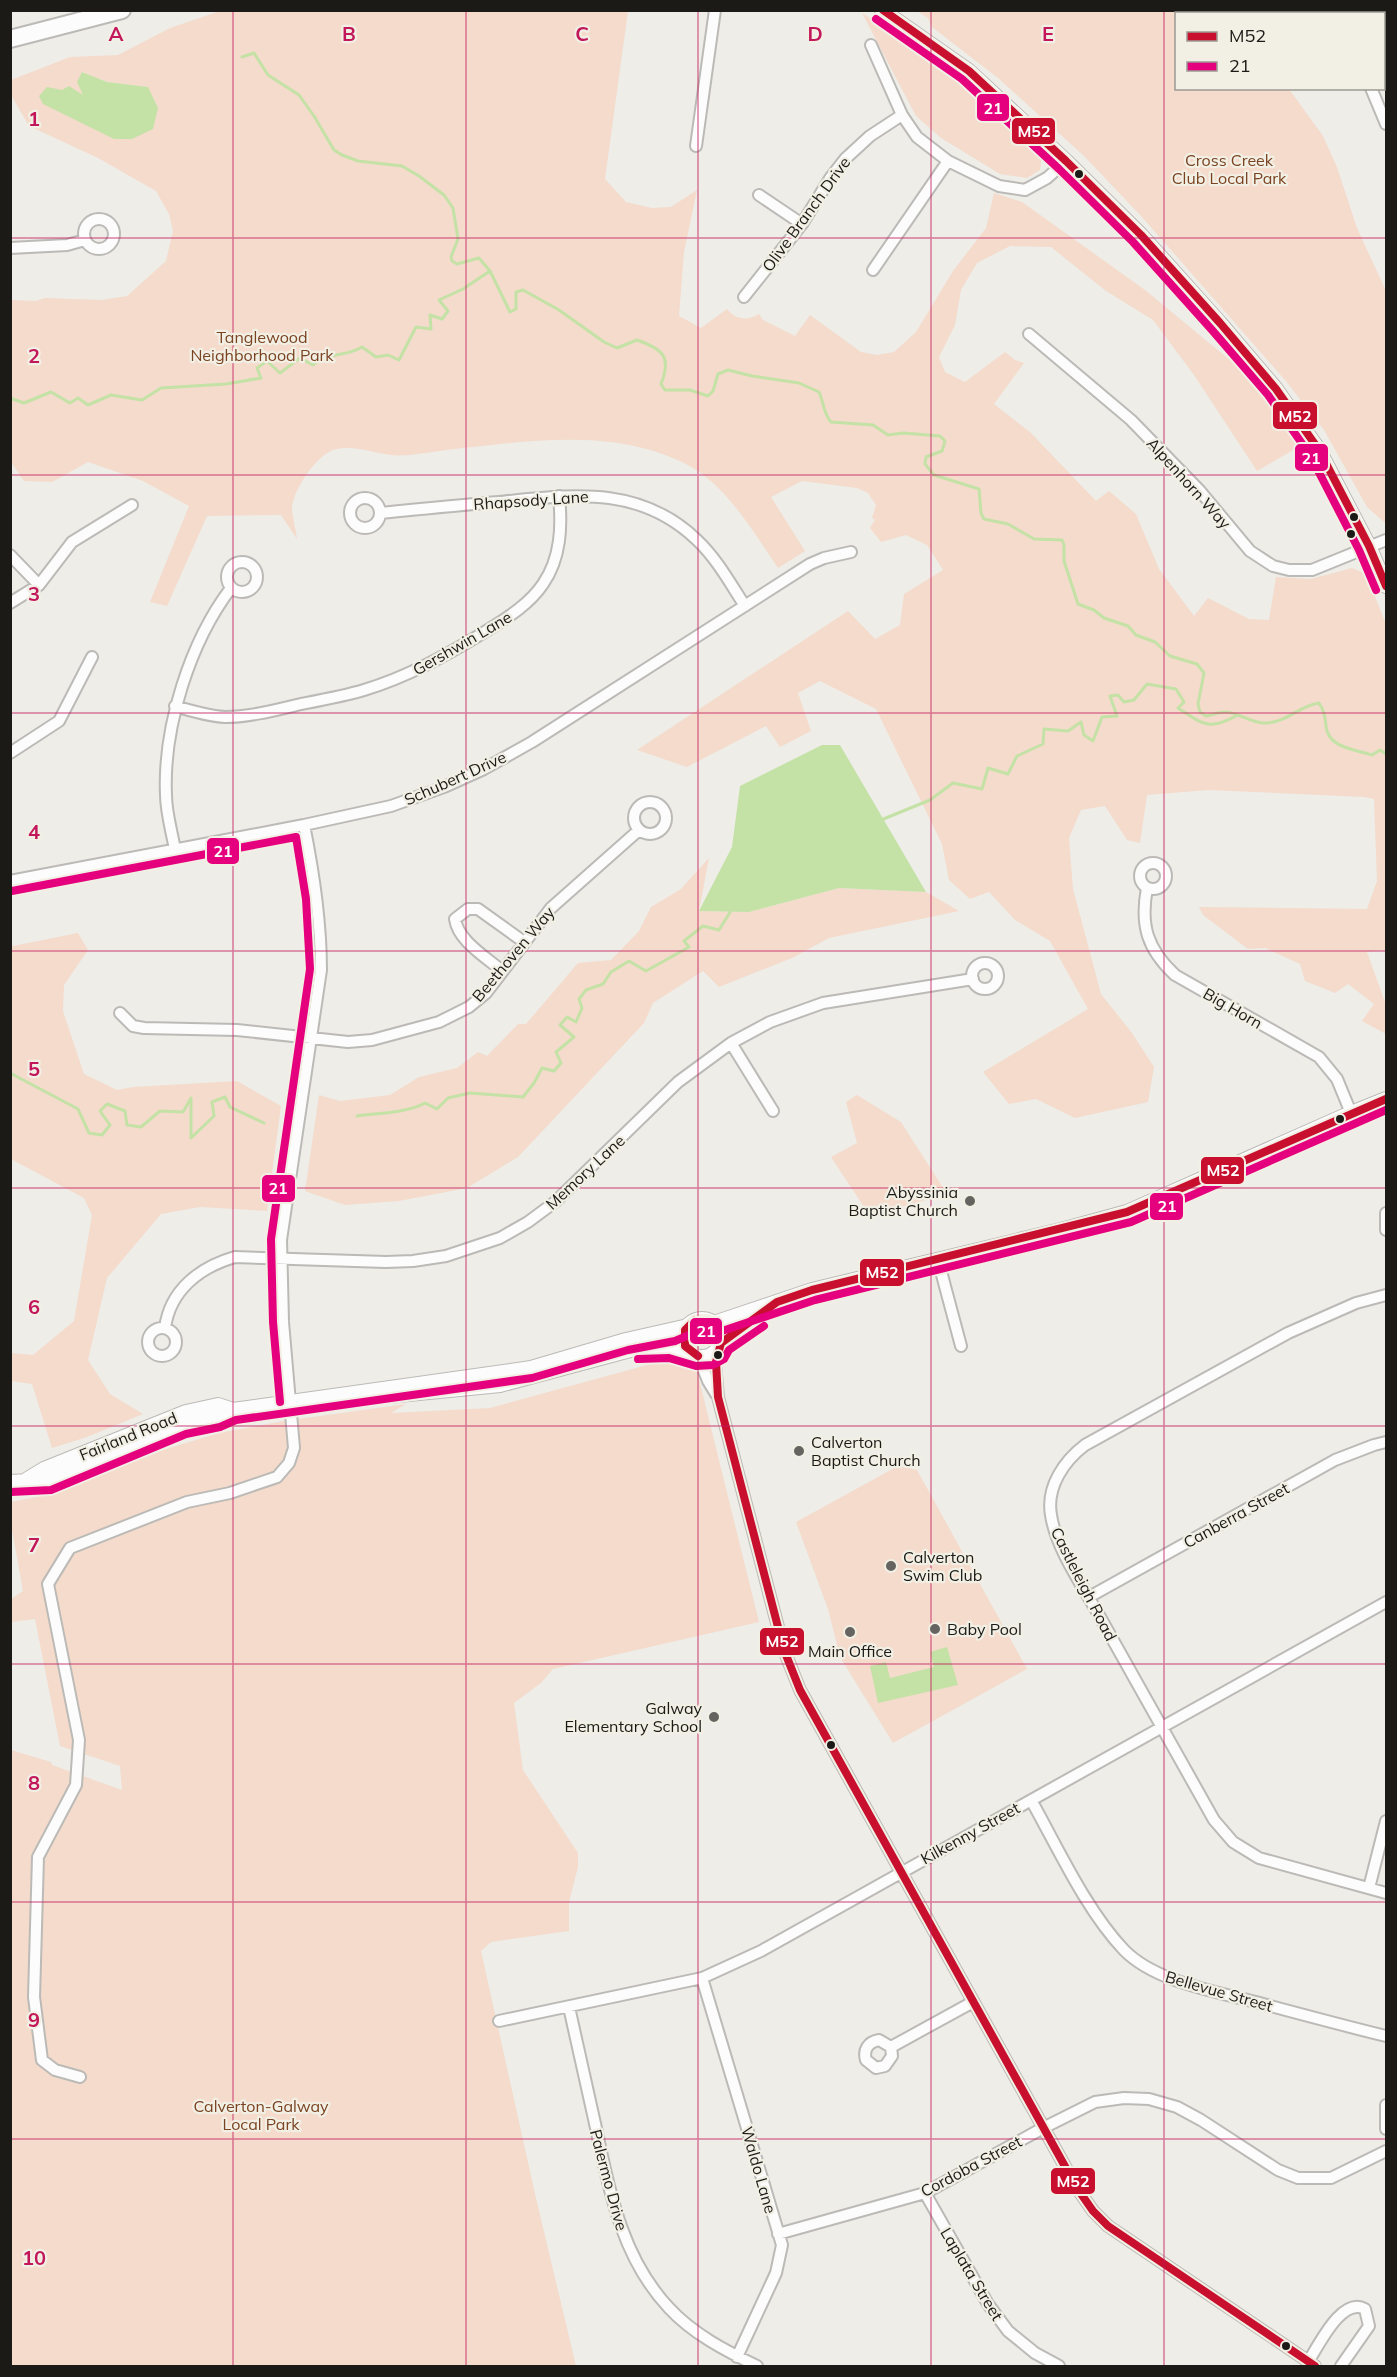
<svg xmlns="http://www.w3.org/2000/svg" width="1397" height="2377" font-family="Mulish,sans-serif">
<rect width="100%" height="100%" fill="#eeede8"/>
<path fill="#f4dbcc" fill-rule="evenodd" d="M220,11H628L605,179L626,202L652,208L671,207L697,190L684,252L679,316L701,328L727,309C736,320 747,321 759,314L763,320L795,336L810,315L861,352L877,355L894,352L916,332L953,271L986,228L994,193L1022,202L1145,290L1248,375L1300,446L1257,471L1194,375L1153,320L1106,291L1051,247L1010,246L977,263L961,290L955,325L939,357L945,372L965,382L1005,352L1015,360L1024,363L994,404L1031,433L1096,501L1109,491L1136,514L1159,569L1194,616L1208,598L1249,619L1269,620L1276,577L1311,579L1352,568L1366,574L1386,624V950L1367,952L1386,1005V1034L1362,1021L1374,1004L1348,984L1335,993L1305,981L1300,964L1265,948L1248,949L1203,915L1199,907L1367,909L1377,881L1374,799L1364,797L1208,790L1147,795L1140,843L1127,840L1105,806L1081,810L1069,838L1073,889L1101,994L1132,1033L1154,1067L1148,1102L1075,1118L1036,1099L1009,1104L983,1072L1088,1009L1050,941L1015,920L989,892L970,899L949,880L942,844L876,709L820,681L798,693L811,731L780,747L766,726L687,767L637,750L848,611L875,639L900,625L904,594L943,570L927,545L906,535L881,542L870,528L875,520L872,518L876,505L868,493L857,488L802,481L771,497L805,551L778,568C752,530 725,482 682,462C610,428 530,441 454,449C437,451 407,457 391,455C373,453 352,444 333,450C316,456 294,489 292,507C292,517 296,529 297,539L281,515L207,516L167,606L150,602L189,506L143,481L88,462L52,482L24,481L11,462L10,300L36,301L45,298L102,300L127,296L166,261L173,231L169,214L156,191L98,158L29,126L11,95V80L70,57L118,55L170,28ZM82,72L107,82L148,87L114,138L60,112L84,96Z
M917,11H1256L1257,13L1176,14V88L1289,89L1323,136L1337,167L1357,228L1386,291V521L1384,522L1367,507L1324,430L1285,380L1142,217L1084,156L998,78L932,27L928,18Z
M862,13L920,49L1042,156L1040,170L1027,178L1000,174L941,138L916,116Z
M709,858L699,911L749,912L839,888L926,892L959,911L829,938L792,958L719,987L703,971L653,1003L644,1023L518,1157L467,1188L399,1201L345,1205L305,1191L319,1095L340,1101L390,1095L419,1077L457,1068L478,1052L487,1056L518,1024H526L578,963L611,960L639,931L651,907L681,889Z
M78,933L88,950L64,985L63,1011L84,1074L117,1090L133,1087L237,1081L281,1106L267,1211L200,1207L161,1214L107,1278L88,1360L110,1394L143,1414L87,1437L52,1448L32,1384L11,1381V1353L33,1355L74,1321L92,1215L84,1198L11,1159V943L13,946Z
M857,1095L901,1122L947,1194L891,1210L868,1213L831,1157L857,1143L846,1102Z
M680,1356L695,1363L759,1622L553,1669L541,1683L514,1703L523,1770L578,1853V1867L569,1902V1931L491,1942L481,1951L535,2194L576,2366H11V1750L51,1762L52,1765L122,1790L120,1766L60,1746L35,1619L11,1622V1599L23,1591L11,1524V1502L47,1495L166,1449L219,1433L284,1421L406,1404L391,1413L490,1408Z
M898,1466L917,1470L1027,1669L893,1743L840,1657L828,1609L796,1522Z"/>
<path fill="#c4e1a6" d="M82,72L107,82L148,87L158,108L153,129L132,139H114L43,104L39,96L47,87L62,90L69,86L83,95L77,82Z
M822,745H840L926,892L839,888L749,912L699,911L732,847L740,786Z
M947,1647L958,1685L878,1703L870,1666L886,1662L890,1678L934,1667L930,1652Z"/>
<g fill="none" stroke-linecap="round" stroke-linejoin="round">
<path stroke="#c4e1a6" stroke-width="3" d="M242,57L254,53L268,75L299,95L314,116L334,150L342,155L358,161L402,166L419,176L444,195L453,208L458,239L451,257L452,261L457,264L479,258L490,271L510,312L516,309V292L523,290L559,310L604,342L617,348L637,340C663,349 672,357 661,384L665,390H690L708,396L713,391L718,374L728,370L752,376L799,383L819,392C824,403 823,413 831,422L873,425L888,435L903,433L940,436L945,441L942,451L926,457L925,464L934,475L979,489L981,513L984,519L1008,524L1034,539L1062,540L1064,545V561L1078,604L1094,610L1104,618L1128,626L1136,635L1155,642L1170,656L1197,664L1204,673L1198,704L1200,712L1206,716C1212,715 1219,712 1225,712C1239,712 1251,724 1266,723C1287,722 1299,706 1319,703C1324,710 1325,717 1326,726C1328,748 1354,749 1372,755L1380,750L1386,754
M10,398L24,403L51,392L70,403L78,398L88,405L111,395L142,400L161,388L226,384L261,378L257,368L267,361L280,373L300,358L313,365C328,351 344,358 362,347L376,357L388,355L399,360L416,327L431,329L430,315L442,319L448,311L439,300L463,289L490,271
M881,820L930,800L953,783L982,789L988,768L1008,774L1017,756L1043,744L1044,729L1068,731L1081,722L1084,735L1093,741L1102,717L1117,716L1110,696L1118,695L1124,702L1134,700L1147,684L1176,689L1184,702L1178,708C1203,724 1208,731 1236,716
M10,1073L78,1109L89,1133L102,1135L110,1125L100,1111L107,1104L125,1111L127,1125L141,1127L160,1111L183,1112L191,1098V1138L214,1116L212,1102L225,1097L230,1107L264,1123
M357,1116C378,1113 407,1113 425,1103L437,1109L448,1098L470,1093L523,1097L534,1083L542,1068L554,1071L561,1063L556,1052L574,1037L560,1025L567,1017L576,1022L582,1008L579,999L586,990L603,984L611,972L629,961L646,971L689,947L684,941L703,926L719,930L732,909"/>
<g stroke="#bcbab6" stroke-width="14">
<path id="minor" d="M1336,10L1337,14
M871,45L902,115L917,137L948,161L999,186L1025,190L1047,178L1066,161
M1371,88L1386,124
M696,146L715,10
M759,195L802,224
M84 234a15 15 0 1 1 30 0a15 15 0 1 1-30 0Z
M10,248L67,245L85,240
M873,270L948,161
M744,297L802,224L831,177L845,159L870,136L902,115
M1029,334L1131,420L1200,491L1250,551L1273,566L1289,570H1312L1386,540
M350 513a15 15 0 1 1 30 0a15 15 0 1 1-30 0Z
M381,513C420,509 459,505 499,502C571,495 639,484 697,540C717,559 730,583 745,606
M10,555L39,585
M227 577a15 15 0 1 1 30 0a15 15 0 1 1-30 0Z
M10,603L39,585L72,542L132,505
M175,706C191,711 208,716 225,717C250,717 276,710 301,704C322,700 344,696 364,690C407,677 445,656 483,633C505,619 528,606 543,584C561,558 562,526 559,496
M10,753L59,721L92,657
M634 818a16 16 0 1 1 32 0a16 16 0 1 1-32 0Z
M175,850C172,832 166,813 166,795C163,727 190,642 231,588
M1140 876a13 13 0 1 1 26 0a13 13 0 1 1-26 0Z
M10,881L304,825L391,806L444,787L484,769L532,742L810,564L824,558L851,552
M1147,888C1140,925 1147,949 1175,975L1319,1057L1337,1079L1351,1113
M972 976a13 13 0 1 1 26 0a13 13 0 1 1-26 0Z
M502,971C486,957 458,941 455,919L468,909H478L524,942
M120,1013L133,1026L144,1028L237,1030L348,1042L372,1040L439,1022L469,1007L486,993L551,908L639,830
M731,1043L773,1111
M1386,1213V1230
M938,1260L961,1346
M1386,1295L1356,1303L1288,1333L1085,1445C1064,1461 1046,1487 1051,1515C1056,1549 1084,1588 1100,1617C1138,1685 1176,1753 1214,1820L1233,1842L1259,1858L1386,1893
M148 1342a14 14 0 1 1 28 0a14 14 0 1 1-28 0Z
M165,1328C170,1290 200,1267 235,1257L386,1262L413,1261L446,1256L500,1238L528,1222L555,1202L678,1082L731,1043L770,1022L823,1003L973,979
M717,1351L715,1363L718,1397L784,1650L800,1690L1077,2188L1093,2211L1108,2226L1315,2366
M698,1356L708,1381L716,1394
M1089,1597L1335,1460L1374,1445L1386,1442
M1031,1800C1058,1848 1086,1910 1124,1950C1156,1983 1220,1992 1263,2004C1304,2015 1345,2026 1386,2036
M1369,1888L1386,1821
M702,1978L782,2245L776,2273L737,2357
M569,2007C578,2048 587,2088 596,2128C610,2193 622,2258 669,2308C693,2334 726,2351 757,2366
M499,2021L702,1978L761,1951L1386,1602
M891,2047L892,2056L885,2066L876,2068L866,2060C863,2050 868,2042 879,2040L891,2047L973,2002
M80,2077L55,2070L42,2060L34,1997L38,1857L76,1785L79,1740L48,1584L70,1548L187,1502L230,1493L277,1477L289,1463L294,1448L283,1322L281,1240L321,970C321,921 314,874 304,825
M1386,2105V2129
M925,2193L988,2304L1008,2331L1035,2353L1059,2366
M778,2234L925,2193L1043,2128L1095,2102L1124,2098L1149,2099L1177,2107L1201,2120L1278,2170L1298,2178H1331L1386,2151
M1308,2362C1319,2345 1342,2296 1365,2309L1369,2326L1341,2366"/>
</g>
<g stroke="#bcbab6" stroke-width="16">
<path id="major" d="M882,10L969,71L1066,161L1141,235L1220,323L1276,389L1319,450L1369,546L1386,586
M683 1338a19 19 0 1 1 38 0a19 19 0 1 1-38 0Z
M714,1323L812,1290L1061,1230L1127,1212L1344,1116L1386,1099
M721,1343L768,1309
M358,1399L500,1385L634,1349L670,1347L688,1351
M26,1480L44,1469L186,1412L218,1405L233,1410
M10,1482L48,1480L183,1424L217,1417L233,1410L531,1368L626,1340L688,1326"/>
</g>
<g stroke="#bcbab6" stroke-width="20">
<path id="highway" d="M10,39L122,10"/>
</g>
<use href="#minor" stroke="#fcfcfc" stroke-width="10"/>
<use href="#major" stroke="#fcfcfc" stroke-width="14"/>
<use href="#highway" stroke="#fcfcfc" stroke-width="16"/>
<g stroke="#f2efe4" stroke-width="12">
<path id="bus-1" d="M883,10L969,71L1066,161L1141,235L1220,323L1276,389L1319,450L1369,546L1386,586
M721,1343L716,1362L718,1397L784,1650L800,1690L1077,2188L1093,2211L1108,2226L1315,2366
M721,1343L777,1302L812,1290L1127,1212L1386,1099
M698,1356L685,1346V1330L695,1320H708L714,1323"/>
</g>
<g stroke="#f2efe4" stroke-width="12">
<path id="bus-2" d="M876,19L962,79L1059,169L1133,242L1212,330L1268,395L1310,455L1359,550L1376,590
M12,891L296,837L306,899L310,969L271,1239L273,1322L280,1402
M638,1359L669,1358L696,1366L713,1365L724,1359L729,1350L764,1326
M11,1492L51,1490L186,1434L220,1427L236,1420L532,1378L628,1350L675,1341L701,1330L716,1333L815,1300L1131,1222L1386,1110"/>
</g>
<use href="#bus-1" stroke="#c8102e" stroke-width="8"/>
<use href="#bus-2" stroke="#e5007d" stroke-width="8"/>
</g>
<path fill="none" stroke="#c2185b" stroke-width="1.5" stroke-opacity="0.55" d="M233,10V2366M466,10V2366M698,10V2366M931,10V2366M1164,10V2366M10,238H1386M10,475H1386M10,713H1386M10,951H1386M10,1188H1386M10,1426H1386M10,1664H1386M10,1902H1386M10,2139H1386"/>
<g fill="#1b1a17" stroke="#f2efe4" stroke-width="2">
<circle cx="1079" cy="174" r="5"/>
<circle cx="1354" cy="517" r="5"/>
<circle cx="1351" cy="534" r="5"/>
<circle cx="1340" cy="1119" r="5"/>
<circle cx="718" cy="1355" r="5"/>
<circle cx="831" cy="1745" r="5"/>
<circle cx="1286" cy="2346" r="5"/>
</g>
<g fill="#656460" stroke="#f2efe4" stroke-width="2">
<circle cx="970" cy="1201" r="6"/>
<circle cx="799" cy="1451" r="6"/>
<circle cx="891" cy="1566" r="6"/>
<circle cx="935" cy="1629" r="6"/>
<circle cx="850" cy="1632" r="6"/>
<circle cx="714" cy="1717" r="6"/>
</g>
<g text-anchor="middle" stroke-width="4.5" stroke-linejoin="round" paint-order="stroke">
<g font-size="16" fill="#7a4322" stroke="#f2efe4">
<text x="1229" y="166">Cross Creek<tspan x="1229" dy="18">Club Local Park</tspan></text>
<text x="262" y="343">Tanglewood<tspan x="262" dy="18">Neighborhood Park</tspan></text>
<text x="261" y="2112">Calverton-Galway<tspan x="261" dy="18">Local Park</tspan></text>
</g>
<g font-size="16" fill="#1b1a17" stroke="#f2efe4">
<text transform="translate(806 214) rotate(-54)" y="6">Olive Branch Drive</text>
<text transform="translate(1189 483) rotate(48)" y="6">Alpenhorn Way</text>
<text transform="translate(531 500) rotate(-4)" y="6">Rhapsody Lane</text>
<text transform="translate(462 643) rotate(-30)" y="6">Gershwin Lane</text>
<text transform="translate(455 778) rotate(-24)" y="6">Schubert Drive</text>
<text transform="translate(513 954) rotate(-50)" y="6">Beethoven Way</text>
<text transform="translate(1233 1008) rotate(30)" y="6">Big Horn</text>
<text transform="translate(585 1172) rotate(-43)" y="6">Memory Lane</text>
<text transform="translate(128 1436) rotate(-22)" y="6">Fairland Road</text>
<text transform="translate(1236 1515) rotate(-29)" y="6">Canberra Street</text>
<text transform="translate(1084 1584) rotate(63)" y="6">Castleleigh Road</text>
<text transform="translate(970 1833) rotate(-29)" y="6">Kilkenny Street</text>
<text transform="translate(1219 1991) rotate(16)" y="6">Bellevue Street</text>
<text transform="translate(971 2166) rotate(-28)" y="6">Cordoba Street</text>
<text transform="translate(759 2170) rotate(74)" y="6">Waldo Lane</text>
<text transform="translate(609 2180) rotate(75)" y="6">Palermo Drive</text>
<text transform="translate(972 2274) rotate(59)" y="6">Laplata Street</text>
</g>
<g font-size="16" fill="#1b1a17" stroke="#f2efe4" text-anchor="start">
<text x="958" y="1198" text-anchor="end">Abyssinia<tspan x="958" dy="18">Baptist Church</tspan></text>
<text x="811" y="1448">Calverton<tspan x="811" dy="18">Baptist Church</tspan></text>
<text x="903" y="1563">Calverton<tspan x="903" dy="18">Swim Club</tspan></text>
<text x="947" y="1635">Baby Pool</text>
<text x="850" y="1657" text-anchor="middle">Main Office</text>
<text x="702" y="1714" text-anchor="end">Galway<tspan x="702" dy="18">Elementary School</tspan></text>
</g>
</g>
<g font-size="20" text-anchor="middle" font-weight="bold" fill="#c2185b" stroke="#f2efe4" stroke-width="4.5" stroke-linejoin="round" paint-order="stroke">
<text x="116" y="41">A</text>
<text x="349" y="41">B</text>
<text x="582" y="41">C</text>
<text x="815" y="41">D</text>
<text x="1048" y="41">E</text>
<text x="34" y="126">1</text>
<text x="34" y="363">2</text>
<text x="34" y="601">3</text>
<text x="34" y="839">4</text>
<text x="34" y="1076">5</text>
<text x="34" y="1314">6</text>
<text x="34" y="1552">7</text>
<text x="34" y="1790">8</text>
<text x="34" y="2027">9</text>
<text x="34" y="2265">10</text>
</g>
<g stroke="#f2efe4" stroke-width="2">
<rect x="976" y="93" width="34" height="29" rx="6" fill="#e5007d"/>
<rect x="1011" y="117" width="45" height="28" rx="6" fill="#c8102e"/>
<rect x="1272" y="401" width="46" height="29" rx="6" fill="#c8102e"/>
<rect x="1294" y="443" width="35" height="29" rx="6" fill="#e5007d"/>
<rect x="206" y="837" width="34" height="28" rx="6" fill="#e5007d"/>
<rect x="1200" y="1156" width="45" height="29" rx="6" fill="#c8102e"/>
<rect x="261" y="1174" width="35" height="29" rx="6" fill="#e5007d"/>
<rect x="1149" y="1192" width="35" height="29" rx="6" fill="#e5007d"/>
<rect x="859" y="1258" width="46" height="29" rx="6" fill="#c8102e"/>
<rect x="689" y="1317" width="34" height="28" rx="6" fill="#e5007d"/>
<rect x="759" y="1627" width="46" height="29" rx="6" fill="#c8102e"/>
<rect x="1050" y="2167" width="46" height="28" rx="6" fill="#c8102e"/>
</g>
<g font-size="16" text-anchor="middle" font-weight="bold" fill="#fff">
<text x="993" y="114">21</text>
<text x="1034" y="137">M52</text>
<text x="1295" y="422">M52</text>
<text x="1311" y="464">21</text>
<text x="223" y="857">21</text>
<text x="1223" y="1176">M52</text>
<text x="278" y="1194">21</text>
<text x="1167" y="1212">21</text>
<text x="882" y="1278">M52</text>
<text x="706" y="1337">21</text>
<text x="782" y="1647">M52</text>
<text x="1073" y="2187">M52</text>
</g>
<rect width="1397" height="2377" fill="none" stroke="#1b1a17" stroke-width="24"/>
<rect x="1175" y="12" width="210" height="78" fill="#f2efe4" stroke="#9c9a92" stroke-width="1.5"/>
<rect x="1187" y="32" width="30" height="9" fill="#c8102e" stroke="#9c9a92" stroke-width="1.5"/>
<text x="1229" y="42" font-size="18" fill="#1b1a17">M52</text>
<rect x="1187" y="62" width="30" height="9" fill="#e5007d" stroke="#9c9a92" stroke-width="1.5"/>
<text x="1229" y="72" font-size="18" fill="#1b1a17">21</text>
</svg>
